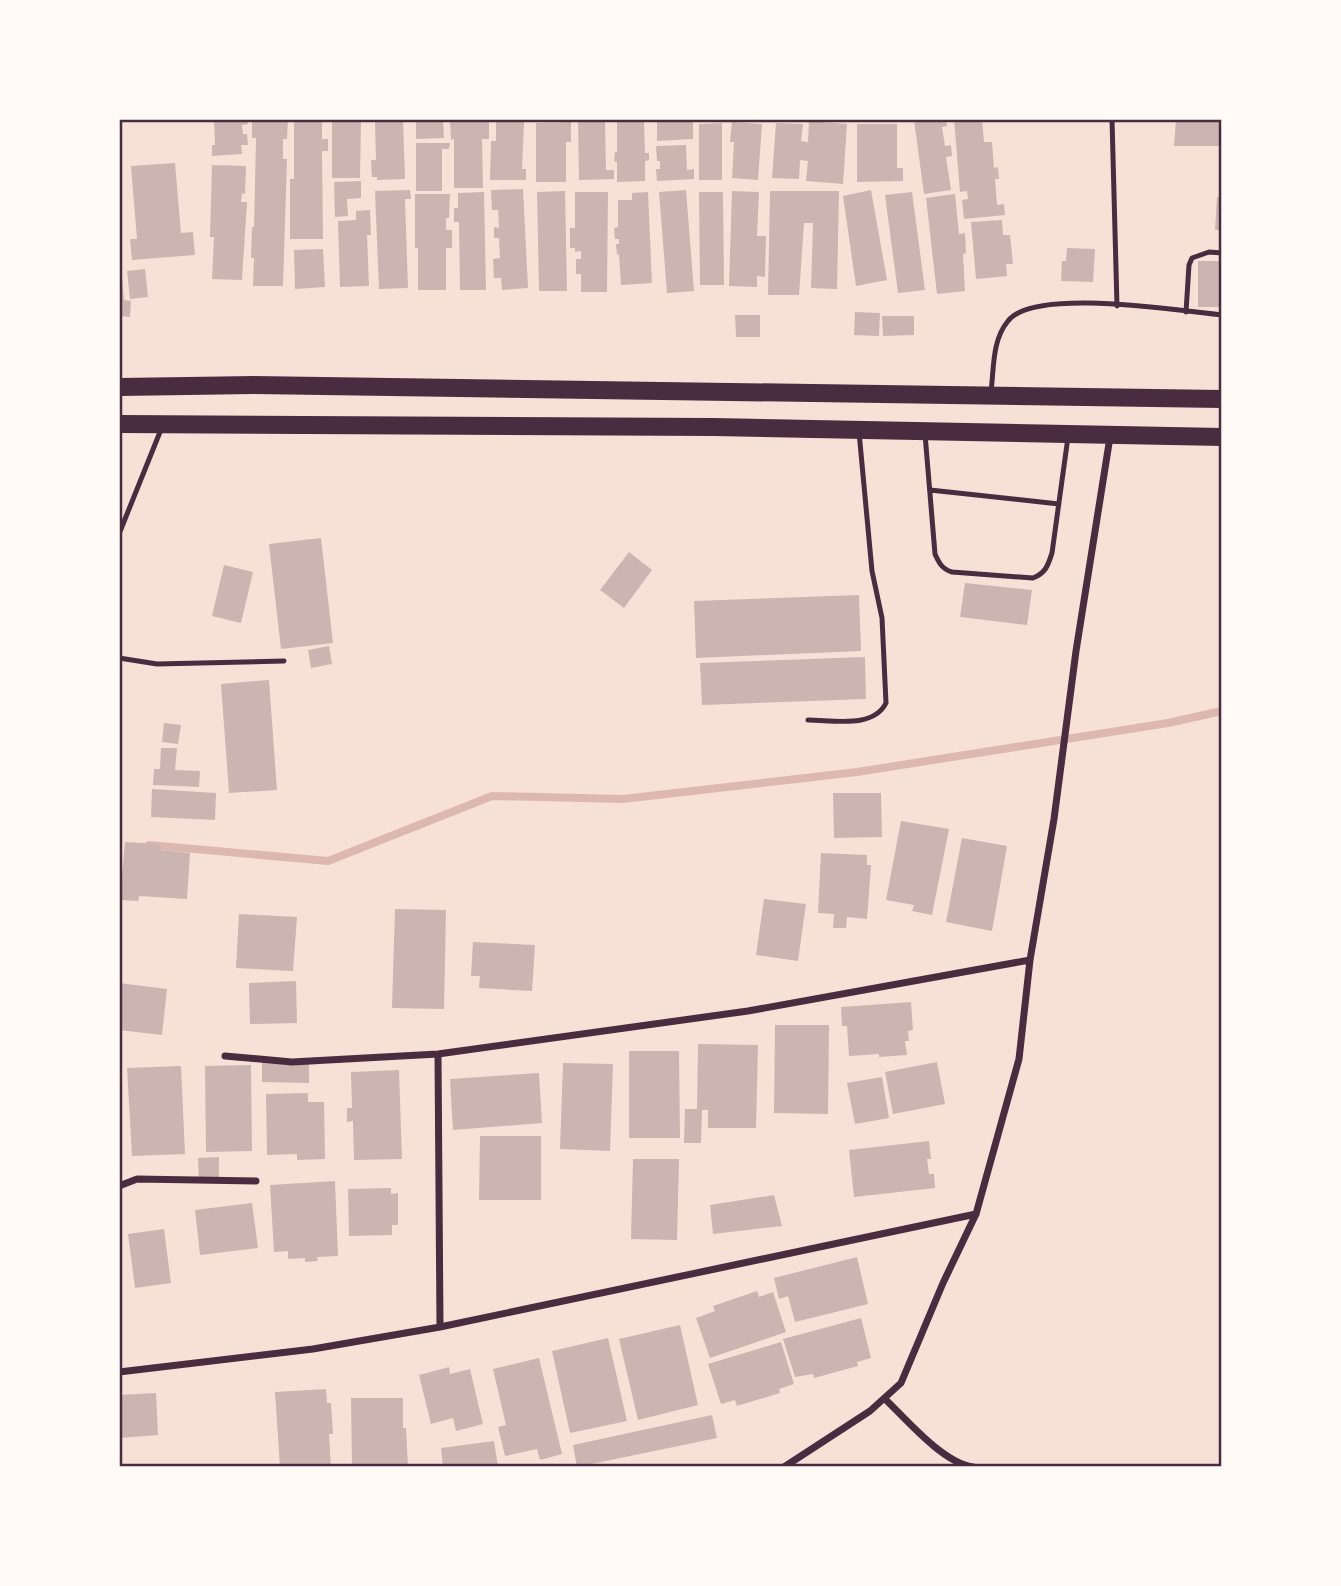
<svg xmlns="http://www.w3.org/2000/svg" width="1341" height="1586" font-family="'Roboto Condensed',sans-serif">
<rect width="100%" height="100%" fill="#f7e1d7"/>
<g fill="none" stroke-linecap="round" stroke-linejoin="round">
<path stroke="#dcb8b0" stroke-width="8" d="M149,845L328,861L492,796L623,799L857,772L1168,723L1222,711"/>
</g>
<path fill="#ccb4b1" d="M214,119H248V124L242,125L243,134H247L248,145H241L242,154L212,156V145H215Z
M252,119H288L287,139H283V159H287L283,286H253L254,258H251L252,227H254L256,138H252Z
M294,119H322V139H328V151H322L323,239H290V179H294Z
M332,119H361L360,178H332Z
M416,119H443L444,138L416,139Z
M923,119H946L947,126L942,127L945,146L951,145L952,156L946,157L951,190L924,194L914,120Z
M954,119H982L984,142H992L994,168L998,167L999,179H995L997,205L1004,204L1005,215L964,219L962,200L968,199L967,191L960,192Z
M1176,119H1222V146H1174Z
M403,120L405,179L377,180V177H372L371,160H376L375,121Z
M693,121V139L657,141V122Z
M809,121L847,124L843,184L806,181L808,161L800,160L799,179L772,178L776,123L803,124L801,141L808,142Z
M450,122H489V139H482L483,188H454V139L451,140Z
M496,122H524L522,169H526V180H490L491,141H496Z
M571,122V142H566V182H536V123Z
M578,122H605L606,170H614V179L579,180Z
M617,122H644L645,153H649V160L645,161V181L617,182V162L614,161L615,152H617Z
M732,122L762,124L758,180L732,178L734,142H730Z
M722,123V180H699V124Z
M857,124H897V168H903V181L857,182Z
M416,143H450L449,149H442V191H416Z
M686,145L687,170L694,169V179L657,181L656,169H660V161H657L656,146Z
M175,163L181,233L193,232L195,255L132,260L130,239H137L131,166Z
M212,165L246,166L245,194L242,193L241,202H247L242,280L212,279L214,237H210Z
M361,181V198L347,199L348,216L335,217L334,182Z
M523,189L528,288L502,290L501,278H494L493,259L500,258L499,238H494V227L499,228L498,210H492L491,190Z
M410,190L411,199H405L408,288L379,289L375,191Z
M686,190L694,291L667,293L659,192Z
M871,190L887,280L856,286L843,196Z
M565,191L567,291H539L537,192Z
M732,191L759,192L757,236H766L765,277L757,276V287L729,286Z
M770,191H839L837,289L811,288L813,223H804L799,295H768Z
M484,192L486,290H460L459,222H454V208H458V193Z
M575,192H608L607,292H581V274H576V259H581V251L575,252V248H570V228H575Z
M648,192L652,283L621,285L619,254L617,255L616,244H619V239H615L614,228L618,227V200H632V193Z
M699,192H723L724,285H700Z
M912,192L925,290L898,293L885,195Z
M415,194H450L449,218H446V230H452V248H446V290H418V248H415Z
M955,194L959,234L965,233L966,253L963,254L965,291L937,294L926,198Z
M1217,197H1222V230H1215Z
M370,210L371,235H367L369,286L340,287L338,221L356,220V211Z
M1002,220L1003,235H1010L1013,264H1006L1007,276L976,279L971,222Z
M1067,248L1095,249L1093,282L1061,281L1062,261H1066Z
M323,249L325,287L295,289L294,250Z
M1198,261H1222V307H1198Z
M119,265H121L124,300L131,301L130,317L119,316Z
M145,269L148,297L130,299L127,271Z
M855,312L880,313L879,336L854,335Z
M735,315H760V337H736Z
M882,316H914V335L883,336Z
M321,538L333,643L281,649L269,544Z
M629,552L652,570L624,608L600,590Z
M224,565L253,572L241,623L212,616Z
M965,583L1032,590L1027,625L960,617Z
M859,595L861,651L696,658L694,601Z
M329,646L332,664L311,668L308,650Z
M865,657L866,699L702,705L700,663Z
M269,680L277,790L229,793L221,684Z
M164,723L181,725L178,744L162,742Z
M161,748H177L175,770L200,771L199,787L153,785L154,769H160Z
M152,789L216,793L215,820L151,817Z
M833,793H881L882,837L834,838Z
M901,821L949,829L932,915L912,911L914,905L886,900Z
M962,838L1007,846L992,931L946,922Z
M125,842L160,844V850L190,853L187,899L139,896L138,901L120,900Z
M821,853L867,855V865H871L867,919L847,917L846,928H833L834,914L818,913Z
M764,899L806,904L798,961L756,955Z
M395,909L446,910L444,1009L392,1008Z
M239,914L297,917L293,971L236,968Z
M473,942L535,945L532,991L479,988L480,976H471Z
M296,981L297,1023L250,1024L249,983Z
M119,983L167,989L162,1035L119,1030Z
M911,1002L913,1030L908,1031L909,1041H905L907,1055L879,1057V1054L849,1056L847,1026H842L841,1007Z
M775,1025H829L828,1114L774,1113Z
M698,1044L758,1045L756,1128H708V1110H702L701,1143H684L685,1109H697Z
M629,1051H679L680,1138H629Z
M262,1061L309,1062V1083L262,1082Z
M937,1062L945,1104L893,1114L885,1072Z
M563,1063L613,1064L610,1151L560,1149Z
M251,1065L252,1151L206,1152L205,1066Z
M181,1066L185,1154L132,1156L127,1068Z
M399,1070L402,1159L354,1160L353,1121L347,1122V1108H352L351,1072Z
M539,1073L542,1123L453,1130L450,1079Z
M882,1077L889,1118L855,1124L847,1083Z
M308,1093V1102H324L325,1159L297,1160V1154L267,1155L266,1094Z
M480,1136H541V1200H479Z
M929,1141L931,1159H927L929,1174H934L935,1188L854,1197L849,1150Z
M219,1157V1181L199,1182L198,1158Z
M633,1159H679L677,1240L631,1239Z
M335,1181L338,1256L317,1257L318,1261L305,1262V1258L288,1259V1251L274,1252L270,1185Z
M391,1188V1194L398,1193V1225H392V1235L349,1236L348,1189Z
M774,1195L782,1226L713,1234L710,1205Z
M252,1203L258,1248L200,1255L195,1210Z
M164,1229L171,1283L135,1288L128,1234Z
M857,1257L868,1304L795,1322L788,1296L779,1299L774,1278Z
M757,1291L759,1297L773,1292L786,1332L710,1358L696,1318L715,1311L713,1306Z
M861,1318L871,1358L857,1362L858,1366L814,1378L813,1374L795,1377L783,1339Z
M680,1325L698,1405L638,1420L619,1339Z
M608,1338L627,1421L570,1433L552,1351Z
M781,1342L794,1384L779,1389L780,1393L737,1406L735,1400L721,1404L708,1364Z
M539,1358L562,1454L540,1460L537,1449L505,1456L498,1427L506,1425L493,1369Z
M449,1367L450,1374L470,1369L483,1424L456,1431L453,1418L431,1424L419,1375Z
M326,1389L327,1403H331L333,1434H329L331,1467H280L275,1392Z
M156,1393L158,1435L119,1438V1395Z
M351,1398H403V1428H406L408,1467H352Z
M712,1415L717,1438L577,1467L573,1445Z
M494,1441L498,1467H443L441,1448Z"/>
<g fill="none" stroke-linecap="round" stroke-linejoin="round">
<path stroke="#4a2c40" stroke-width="5" d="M1112,119L1117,306
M1186,312L1189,265L1192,258L1209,252L1222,253
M991,392C994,368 992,340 1008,321C1034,287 1179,311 1222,315
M925,434L935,554C939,563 942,569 952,572L1033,578C1046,573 1048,565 1052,553L1068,437
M930,490L1059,504
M119,534L162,427
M119,658L157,664L284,661
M808,720C833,720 873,729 886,703L882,618L872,571L859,432"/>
<path stroke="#4a2c40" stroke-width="7" d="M438,1054L440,1327
M225,1056L292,1062L438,1054L748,1011L1030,960
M119,1186L137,1179L256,1181
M119,1372L313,1349L440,1327L976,1214
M885,1399C907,1420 943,1463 973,1467
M784,1467L870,1411L901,1383L943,1283L976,1214L1019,1059L1030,960L1054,819L1076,651L1110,437"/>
<path stroke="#4a2c40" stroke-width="18" d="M119,387L254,385L1222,399
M119,424L714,427L1222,437"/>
</g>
<rect width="1341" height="1586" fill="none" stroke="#fffaf5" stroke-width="242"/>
<rect x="121" y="121" width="1099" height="1344" fill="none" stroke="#4a2c40" stroke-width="2.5"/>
</svg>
